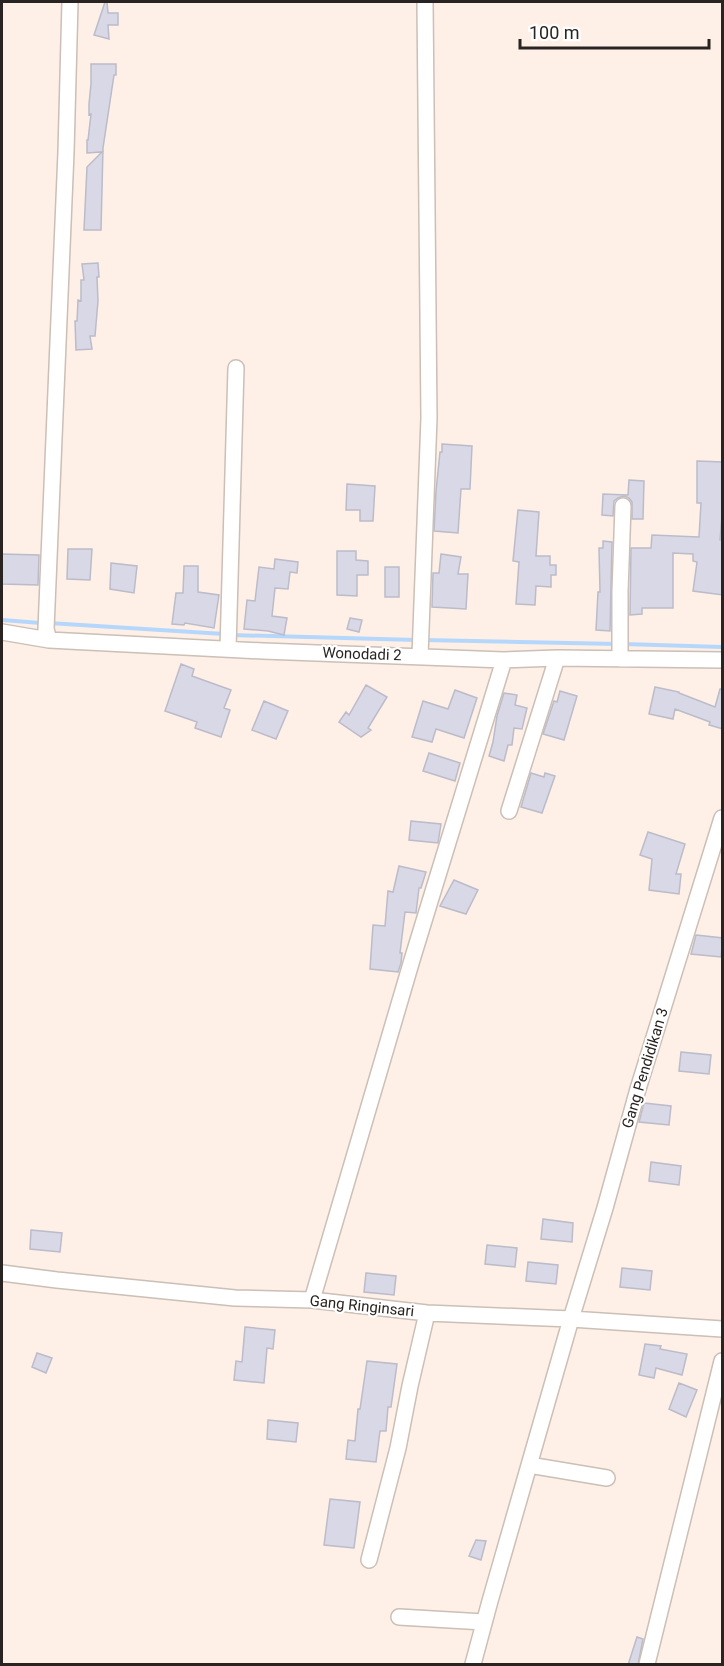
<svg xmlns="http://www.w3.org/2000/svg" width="724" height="1666" font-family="Roboto,sans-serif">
<rect width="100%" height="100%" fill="#fef0e7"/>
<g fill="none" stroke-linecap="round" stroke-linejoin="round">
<path stroke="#b6d7fc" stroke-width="4" d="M2,620L41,623
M49,623L224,634
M231,635L416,640
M423,640L617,644
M624,644L722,647"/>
</g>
<path fill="#d8d8e6" stroke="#bbbbc9" stroke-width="1.5" d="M105,2H107L108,13H118V25H108L109,39L94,35Z
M91,64H116V75H114L103,148L101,230H84L87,167L102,152L87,153V140H88L91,114L89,115V104L91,84Z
M98,263L99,277H97L98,301L95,336H90L92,349L76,350L75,321H77L78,300L81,301V280H84L82,264Z
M442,444L472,446L470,489H461L458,533L434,531L436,491L440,452H442Z
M697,461L723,462V503L720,540H723V595L693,591L697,562L693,561V554L673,553V608H642V614L630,615L631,548H651L652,535L699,537L701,503H697Z
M629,480L644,481L643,519H632V502L629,498L624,496L618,498L614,501L613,516L602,515L603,494L628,495Z
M347,484L375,486L373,521H360V510H346Z
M518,510L539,512L536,556H550V565H556V575H551V587L536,586L535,605L516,604L519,562L513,561Z
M603,541L612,542L610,631L596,630L598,592H600L599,548H603Z
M68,549H92L90,580L67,579Z
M337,551H356V560L368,561V575H357V596L337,595Z
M2,554L39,555L38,585L2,584Z
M441,554L461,557L458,574H468L466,609L432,607L433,573H439Z
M275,559L298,562L297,573L290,572L288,589L275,588L272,616L287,618L284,635L268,631L244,629L247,600L255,601L259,567L274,569Z
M111,563L137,566L134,593L110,589Z
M184,566H198V592L219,595L214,628L185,623L184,625L172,624L176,593H183Z
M385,567H399V597H385Z
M350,618L362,620L359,632L347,629Z
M181,664L194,669L192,676L231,690L224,708L230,710L221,737L195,728L197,722L165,711Z
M366,685L387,697L368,728L371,730L361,737L339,722L346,712L349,715Z
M655,687L679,692V693L715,707L720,689H723V729L709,725L710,722L675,709L673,719L649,714Z
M455,690L477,698L464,738L436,729L432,742L412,737L423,701L448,709Z
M560,691L577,696L564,740L543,734L554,701L557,702Z
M504,693L517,695L515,705L527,708L522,729L514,728L512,745H508L504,761L489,756L493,742L497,716Z
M264,701L288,711L276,739L252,730Z
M429,753L460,763L455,781L423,771Z
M531,773L544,777L545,773L555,776L542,813L521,807Z
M411,821L441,824L438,843L409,840Z
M648,832L685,844L676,874H681L679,894L649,890L652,859L640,855Z
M399,866L426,872L421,888H419L416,913L405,912L400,953H402L401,963L398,972L370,969L373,925L385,926L388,891L393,892Z
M454,880L478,890L466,914L440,906Z
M696,935L723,938L721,957L691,954Z
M681,1052L711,1055L709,1074L679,1071Z
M644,1103L671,1106L669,1125L639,1122Z
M651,1162L681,1166L679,1185L649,1181Z
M543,1219L573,1223L572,1242L541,1239Z
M31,1230L62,1233L60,1252L30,1249Z
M487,1245L517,1248L515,1267L485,1264Z
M528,1262L558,1265L556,1284L526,1281Z
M622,1268L652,1271L650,1290L620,1287Z
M366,1273L396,1276L394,1295L364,1292Z
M245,1327L275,1330L273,1349L267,1348L264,1383L234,1380L236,1361L242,1362Z
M645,1344L661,1346L660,1349L687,1354L682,1375L656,1368L654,1378L639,1375Z
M37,1353L52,1358L46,1373L32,1367Z
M367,1361L397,1364L391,1407H388L386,1431H380L376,1462L346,1459L348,1440L355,1441L358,1409H360Z
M679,1383L697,1390L686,1417L669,1409Z
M268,1420L298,1423L296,1442L267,1439Z
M330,1499L360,1502L354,1548L324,1545Z
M476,1540L486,1541L481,1560L469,1556Z
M637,1637L643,1639L638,1665H628Z"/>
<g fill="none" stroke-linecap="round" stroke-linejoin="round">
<g stroke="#cbbfb6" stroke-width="18">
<path id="minor" d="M2,632L49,640L263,651L504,660L557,658L722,660
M49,640L46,629L66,152L70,2
M228,649L236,368
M420,656L429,418L425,2
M620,659V592L623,506
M509,811L557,658
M2,1273L57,1280L235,1298L312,1300L427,1313L571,1319L722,1329
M312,1300L412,960L504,660
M529,1465L607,1478
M369,1560L398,1448L410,1386L427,1313
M399,1617L484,1622
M473,1664L490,1601L571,1319L605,1208L638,1089L722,818
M647,1664L722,1361"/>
</g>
<use href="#minor" stroke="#fff" stroke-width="15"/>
</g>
<g text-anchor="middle" stroke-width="4.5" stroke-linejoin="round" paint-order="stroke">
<g font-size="15" fill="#292421" stroke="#fff">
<text transform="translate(362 654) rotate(2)" y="5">Wonodadi 2</text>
<text transform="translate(645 1068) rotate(-73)" y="5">Gang Pendidikan 3</text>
<text transform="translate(362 1306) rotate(6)" y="5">Gang Ringinsari</text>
</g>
</g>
<rect width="724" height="1666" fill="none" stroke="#292421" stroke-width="6"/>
<path d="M520 39v9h189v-9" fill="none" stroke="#292421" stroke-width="3"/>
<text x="529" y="39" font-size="18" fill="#292421" stroke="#ffffff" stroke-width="4.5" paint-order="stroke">100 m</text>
</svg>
